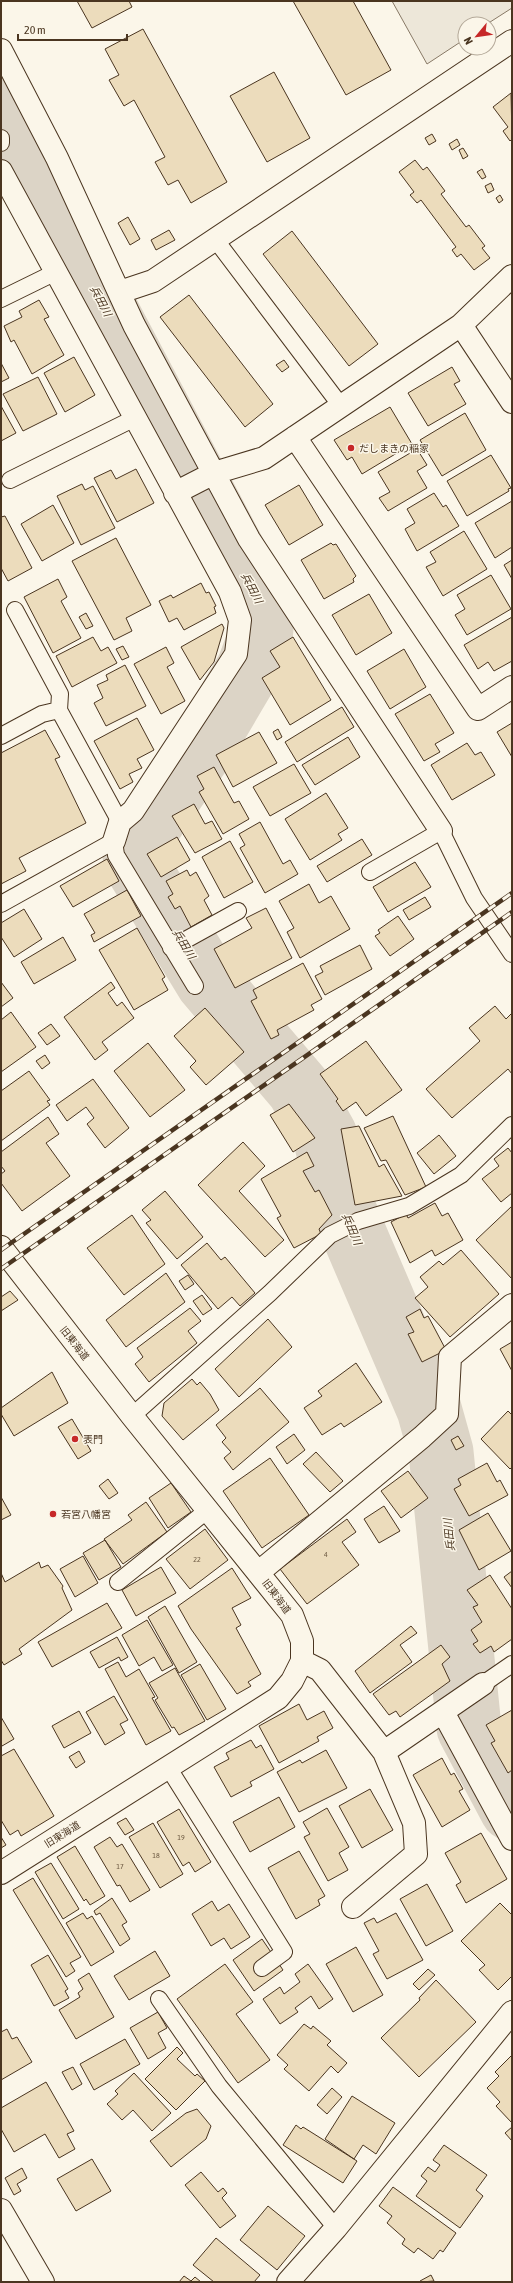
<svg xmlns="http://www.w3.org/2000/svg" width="513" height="2283" font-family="'Asap Condensed','Noto Sans JP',sans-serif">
<rect width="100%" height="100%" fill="#fbf6e9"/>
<path fill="#ede7d9" stroke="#887966" d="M392,1H512V8L487,24H465V39L427,64Z"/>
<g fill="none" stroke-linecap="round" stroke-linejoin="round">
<path stroke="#dcd4c6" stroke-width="65" d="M1,112L263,608L260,638L249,668L199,753L134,847L136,864L208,982L299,1089L325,1136L342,1206L429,1409L441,1452L469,1728L512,1809"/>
</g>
<path fill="#ecdcbc" stroke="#4a3520" d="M77,1H129L132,7L92,28Z
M293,1H353L391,70L346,95Z
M143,29L227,182L191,203L178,180L168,185L155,162L165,157L134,100L124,106L109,80L119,75L105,49Z
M274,72L310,138L267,162L230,96Z
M511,93L512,139L510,141L503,131L508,127L493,107Z
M432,134L436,141L429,145L425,138Z
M457,139L460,145L452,150L449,144Z
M463,148L468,156L463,159L459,150Z
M415,160L423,170L427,167L445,191L441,194L466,227L469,225L485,246L482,248L490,258L474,270L461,254L457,257L452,250L456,247L421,200L417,203L410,195L414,192L399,172Z
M482,169L486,177L482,179L477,172Z
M491,183L494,190L488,193L485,186Z
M500,195L503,200L499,203L496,198Z
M128,217L140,239L130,245L118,223Z
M169,230L175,240L156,250L151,240Z
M292,231L378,344L349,366L263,254Z
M189,295L273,404L245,427L160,317Z
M39,300L49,317L44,319L64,355L32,374L14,340L11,342L4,326L22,317L19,311Z
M74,357L95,395L65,412L44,373Z
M284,360L289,367L282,372L276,365Z
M1,363L9,378L1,382Z
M452,367L460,381L454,384L466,404L428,426L408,393Z
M38,377L57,414L23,431L3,394Z
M1,406L16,433L1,441Z
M390,407L412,444L362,474L352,457L347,460L334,440Z
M465,413L486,450L442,476L420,440Z
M417,449L427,465L417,471L427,488L388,511L379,498L390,492L378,472Z
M491,455L511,488L508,489L509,491L467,516L447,481Z
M136,469L154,503L117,522L94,478L111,470L116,479Z
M82,484L85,490L93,486L115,528L81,545L57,496Z
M299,485L323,525L289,545L265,505Z
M434,493L443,507L446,505L459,526L417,551L405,529L415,523L407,509Z
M512,501V547L495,558L475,523Z
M53,505L74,543L42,561L21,524Z
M5,516L32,568L8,581L1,568V517Z
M464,531L487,569L443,596L426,567L436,562L430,552Z
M116,538L151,605L126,618L132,631L114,640L72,561Z
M331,543L333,545L336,544L356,576L353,579L354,582L324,599L301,560Z
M512,560V579L504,565Z
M491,575L511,609L467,635L455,615L465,609L457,595Z
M58,579L67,597L61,601L81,638L53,653L24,597Z
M201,583L206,593L209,592L216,606L214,607L216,613L184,630L177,618L169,622L159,601L171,595L173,598Z
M369,594L392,633L356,655L332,615Z
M86,613L93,626L86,629L79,617Z
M512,617V661L494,671L488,662L478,669L464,645Z
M222,624L224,628L214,662L200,680L181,647Z
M93,637L101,651L108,647L117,663L72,687L56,656Z
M293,637L331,700L290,725L262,678L280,667L270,651Z
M123,646L129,657L122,660L116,649Z
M166,647L174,663L167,667L185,701L161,714L134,664Z
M404,649L426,687L390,709L367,671Z
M125,665L146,706L106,726L94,703L103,698L97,685L108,680L106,675Z
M430,694L454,733L435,744L440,752L424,761L395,714Z
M342,707L354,727L297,762L285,742Z
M137,718L154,750L137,759L142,768L129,774L133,782L120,789L94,741Z
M512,723V757L497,732Z
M278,729L282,737L277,740L273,732Z
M45,730L60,757L55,759L86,823L19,858L26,871L1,884V753Z
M259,732L277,763L233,787L216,755Z
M348,737L360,757L315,785L302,765Z
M467,743L475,755L481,752L495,775L452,800L431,765Z
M294,764L311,793L270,816L253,787Z
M214,767L234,803L239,801L249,819L223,834L199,792L204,789L197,776Z
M326,793L348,828L338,834L342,840L310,860L285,819Z
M194,804L205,824L212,821L222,839L195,853L172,816Z
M260,822L283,864L290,860L298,874L265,893L240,848L245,845L239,834Z
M177,837L190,860L161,877L147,854Z
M362,839L372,855L327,882L317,866Z
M230,841L253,882L224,898L202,857Z
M107,859L119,881L73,907L60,886Z
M415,862L431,887L388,912L373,887Z
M187,870L190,876L196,872L209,896L204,900L212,915L191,927L180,906L175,909L168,897L173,894L166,881Z
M309,884L319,903L331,896L350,929L300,958L287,932L294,928L279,901Z
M127,890L141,916L94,942L91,935L95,933L84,914Z
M425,897L431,907L409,920L403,910Z
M266,908L292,958L235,988L214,949L252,928L246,918Z
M24,909L42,939L14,957L1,937V923Z
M398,916L414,939L390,956L375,936L380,933L378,930Z
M137,928L165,977L162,979L168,990L134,1010L99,950Z
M63,937L76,960L34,984L21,962Z
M360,945L372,969L325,995L315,976L323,972L320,966Z
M303,963L322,999L311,1005L314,1010L277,1030L279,1035L271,1039L251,1001L257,998L253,990Z
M1,982L13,998L1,1007Z
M111,982L115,988L108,993L117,1006L122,1002L134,1018L102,1042L108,1050L95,1060L64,1017Z
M495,1006L506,1019L512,1013V1074L508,1069L452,1118L426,1089L480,1041L469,1028Z
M205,1008L244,1052L206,1085L190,1067L196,1061L174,1036Z
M11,1012L36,1047L1,1072V1020Z
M51,1024L60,1036L47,1045L38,1033Z
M366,1041L402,1090L366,1116L356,1102L343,1111L336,1101L338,1099L320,1074Z
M148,1043L185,1090L150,1117L114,1071Z
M45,1055L50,1063L42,1069L36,1061Z
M29,1071L50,1100L47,1101L50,1105L1,1141V1091Z
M93,1079L129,1128L105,1148L87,1124L94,1118L86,1107L67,1121L56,1105Z
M289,1104L315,1138L293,1152L270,1115Z
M393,1116L426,1187L405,1195L386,1160L381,1161L364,1128Z
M48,1117L59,1134L46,1143L70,1176L22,1211L1,1183V1174L5,1171L1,1166V1152Z
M359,1126L379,1167L384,1164L402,1196L355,1205L341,1129Z
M439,1135L456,1156L434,1174L417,1153Z
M243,1142L265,1166L239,1191L284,1240L265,1257L198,1185Z
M508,1148L512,1153V1193L501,1202L482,1179L499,1166L494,1159Z
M307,1152L314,1166L303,1171L315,1192L319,1190L332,1215L319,1229L321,1234L294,1248L277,1218L281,1216L261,1179Z
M165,1191L203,1237L177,1259L146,1223L151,1220L142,1210Z
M435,1203L442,1216L448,1213L463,1240L435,1256L432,1250L410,1263L391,1222L406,1214L408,1218Z
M512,1206V1279L476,1240Z
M132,1215L165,1264L124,1295L87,1248Z
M207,1243L221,1260L225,1257L255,1293L240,1306L232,1297L218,1309L181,1265Z
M461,1250L499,1294L450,1337L415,1298L428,1287L420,1277L439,1261L443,1265Z
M166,1273L185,1302L126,1347L106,1320Z
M188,1275L194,1284L185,1290L179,1281Z
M10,1291L18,1300L1,1311V1297Z
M202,1295L212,1309L203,1315L193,1301Z
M190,1308L201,1321L188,1331L197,1343L149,1382L135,1364L143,1357L137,1348Z
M420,1309L424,1318L428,1316L446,1350L422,1362L408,1334L414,1332L406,1317Z
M268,1319L292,1347L239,1397L215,1369Z
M512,1342V1371L500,1349Z
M356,1363L382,1402L344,1427L341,1423L322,1435L304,1408L322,1396L318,1391Z
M52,1372L68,1403L14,1436L1,1414V1408Z
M192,1379L197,1385L200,1382L210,1394L219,1410L183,1440L162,1416L164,1403Z
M260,1388L289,1422L233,1470L224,1458L231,1452L222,1442L226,1438L216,1425Z
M508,1411L512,1415V1467L510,1469L481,1439Z
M72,1419L91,1451L78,1459L58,1427Z
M294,1434L305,1450L287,1464L276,1447Z
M458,1436L464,1446L456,1450L451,1440Z
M316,1452L343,1481L330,1492L303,1464Z
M270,1458L309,1515L262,1548L223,1491Z
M487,1463L497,1482L500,1480L508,1495L469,1516L454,1489L461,1485L458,1479Z
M408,1471L428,1498L401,1518L381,1491Z
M108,1479L118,1493L109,1499L99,1486Z
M171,1483L191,1512L168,1528L149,1498Z
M1,1497L11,1515L1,1520Z
M146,1502L167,1532L123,1564L104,1539L132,1520L128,1515Z
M384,1506L400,1531L379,1543L364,1519Z
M488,1513L511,1551L479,1570L459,1530Z
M347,1519L356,1532L342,1542L359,1565L307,1604L280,1569Z
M205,1529L228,1560L190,1589L166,1559Z
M105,1540L121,1567L99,1580L83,1553Z
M83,1556L98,1583L75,1597L60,1569Z
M39,1562L41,1568L48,1565L63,1586L62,1588L72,1610L19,1649L22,1654L4,1665L1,1660V1573L5,1582Z
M161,1567L176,1593L136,1616L122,1590Z
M232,1568L251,1598L232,1608L241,1625L236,1628L261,1674L248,1682L251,1686L237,1694L191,1629L178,1606Z
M512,1571V1588L504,1577Z
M490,1575L512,1609V1639L494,1652L491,1646L480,1653L473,1644L478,1641L471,1630L482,1622L473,1607L478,1605L467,1590Z
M107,1603L122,1628L52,1667L38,1642Z
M165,1606L197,1662L179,1673L148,1617Z
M147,1620L173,1665L162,1671L154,1657L139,1666L122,1635Z
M411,1626L417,1633L400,1645L412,1662L370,1693L355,1671Z
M117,1637L128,1657L121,1661L119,1657L99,1668L90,1652Z
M441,1645L450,1657L442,1664L450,1681L400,1717L396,1711L389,1715L373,1694Z
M118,1662L126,1677L139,1669L155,1697L152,1698L171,1731L146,1745L105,1669Z
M200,1664L226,1709L207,1720L181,1675Z
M175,1668L205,1721L179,1735L174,1727L172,1728L155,1700L158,1698L149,1683Z
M114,1696L128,1720L120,1724L125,1733L105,1745L86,1712Z
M299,1704L307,1720L324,1711L333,1728L317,1737L319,1741L279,1763L259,1726Z
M512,1710V1770L508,1773L491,1743L495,1741L486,1725Z
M79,1711L91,1733L64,1748L52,1726Z
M1,1717L14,1739L2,1746L1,1743Z
M251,1740L256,1748L261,1745L274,1769L250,1782L252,1786L231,1797L214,1767L229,1759L226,1753Z
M14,1749L54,1816L21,1836L18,1830L10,1835L1,1820V1756Z
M326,1750L347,1788L299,1812L277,1772L300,1760L302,1763Z
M79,1751L85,1762L76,1768L69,1757Z
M442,1758L451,1775L454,1773L463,1789L459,1791L470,1810L442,1827L413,1775Z
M370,1789L393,1830L362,1848L339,1806Z
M279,1797L295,1827L250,1852L233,1822Z
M327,1808L349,1847L339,1853L348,1870L328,1881L304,1837L310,1834L303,1822Z
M179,1809L211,1862L195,1872L189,1862L183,1866L157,1822Z
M126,1818L134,1830L125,1835L117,1823Z
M153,1823L183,1874L160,1888L129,1837Z
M481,1833L507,1879L466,1903L456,1885L461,1882L445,1853Z
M1,1837L6,1845L1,1848Z
M110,1837L117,1847L122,1844L150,1890L130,1902L120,1885L117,1886L94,1847Z
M75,1846L105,1896L90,1905L86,1899L84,1901L57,1857Z
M299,1851L325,1896L318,1900L320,1905L296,1919L268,1868Z
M51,1863L79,1909L63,1919L35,1872Z
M33,1878L81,1957L70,1963L75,1971L66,1977L13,1890Z
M427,1884L453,1931L426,1946L400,1899Z
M112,1898L127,1922L122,1925L130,1939L120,1946L100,1913L96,1915L94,1911Z
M212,1901L218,1911L229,1904L250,1937L231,1949L224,1938L211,1946L192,1914Z
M500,1903L512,1915V1976L498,1990L479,1970L485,1965L461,1941Z
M83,1913L87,1919L92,1916L114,1952L91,1966L66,1923Z
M396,1913L423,1960L387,1979L373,1954L379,1951L364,1923L374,1918L377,1923Z
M262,1939L283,1970L254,1991L233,1960Z
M356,1947L383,1995L353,2012L326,1964Z
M155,1951L170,1976L129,2000L114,1976Z
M48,1955L68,1989L65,1991L69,1998L54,2006L31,1965Z
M225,1964L253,2002L236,2014L270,2060L238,2083L177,1999Z
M308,1964L333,1999L319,2009L311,1996L295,2008L298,2012L280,2024L263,1999L280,1987L284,1994L300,1982L295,1974Z
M428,1969L435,1975L419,1990L413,1984Z
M89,1973L114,2017L76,2039L59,2010L80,1997L78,1993L83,1989L78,1980Z
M436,1980L476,2022L419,2077L381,2038L420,2000L419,1998Z
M158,2012L167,2028L158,2033L166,2048L148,2059L130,2028Z
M304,2024L311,2029L313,2026L331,2041L327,2045L347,2063L338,2073L331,2066L309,2091L284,2069L288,2065L277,2055Z
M7,2029L12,2039L17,2037L32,2062L1,2080V2032Z
M125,2039L140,2064L94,2090L80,2064Z
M177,2047L183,2053L177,2059L195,2076L197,2074L205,2081L176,2110L145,2079Z
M512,2055V2123L496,2106L500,2102L487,2088L499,2076L495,2072Z
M73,2067L82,2084L72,2090L62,2072Z
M134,2073L171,2113L152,2131L133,2110L122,2120L107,2104L118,2094L115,2091Z
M46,2082L74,2131L67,2134L75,2149L59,2158L45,2134L14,2152L1,2129V2108Z
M332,2088L342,2097L327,2114L317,2105Z
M352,2096L395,2123L376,2154L363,2145L354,2159L325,2139Z
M197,2109L211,2126L206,2139L171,2167L150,2141L186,2113Z
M296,2125L301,2129L303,2127L357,2161L343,2183L283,2145Z
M512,2127V2141L505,2133Z
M444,2145L487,2175L476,2190L483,2196L460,2228L416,2196L427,2181L421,2176L428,2167L435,2172L440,2165L433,2160Z
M92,2159L111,2191L76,2211L57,2179Z
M22,2168L27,2178L17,2184L21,2191L14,2195L5,2178Z
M201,2172L218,2192L223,2188L227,2193L222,2198L236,2216L220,2228L185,2185Z
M393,2187L456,2233L443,2252L440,2250L433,2259L418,2248L414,2253L402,2244L405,2239L387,2223L392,2216L379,2206Z
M268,2206L305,2236L277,2270L240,2240Z
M216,2238L260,2275L254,2282H214L193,2265Z
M431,2275L434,2281L421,2282L420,2281Z
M184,2276L191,2281L195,2277L201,2282H179Z"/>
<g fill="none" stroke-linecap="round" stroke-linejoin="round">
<g stroke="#4a3520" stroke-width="18">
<path id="service" d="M1,138V143
M215,239L341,406
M1,299L56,272
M10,480L135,418
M15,610L60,694L59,710
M1,736L42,714L59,710L120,822
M370,872L441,831L474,898L512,954
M1,904L114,841L116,855L195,986
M171,948L238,911
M132,1416L270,1293L330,1235L358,1221L409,1206L461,1175L512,1125
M118,1582L209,1509
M483,1684L512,1664
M168,1767L284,1952L262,1968
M159,1999L219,2086L336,2228"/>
</g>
<g stroke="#4a3520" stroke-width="24">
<path id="minor" d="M1,50L57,158L134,325L249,539L441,831
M1,171L230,592L240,620L236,654L133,811L120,822L114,841
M120,292L153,281L512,41
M461,325L512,402
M295,437L478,709L512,687
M175,493L214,473L264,458L461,325L512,276
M1,1247L132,1416L292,1615L302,1641V1661L292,1681L278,1698L1,1873
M259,1572L422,1437L447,1414L450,1357L512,1305
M302,1661L320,1670L384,1752L483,1684
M443,1712L512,1839
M353,1907L416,1854L414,1823L384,1752
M1,2210L43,2282
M288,2282L336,2228L512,2012"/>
</g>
<use href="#service" stroke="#fbf6e9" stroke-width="16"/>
<use href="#minor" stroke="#fbf6e9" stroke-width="22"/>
<g stroke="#4a3520" stroke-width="4.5">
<path id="rail" d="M1,1250L512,893
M1,1269L512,912"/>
</g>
<use href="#rail" stroke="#fbf6e9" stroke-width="3" stroke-dasharray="9" stroke-linecap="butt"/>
</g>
<g fill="#c62828" stroke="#fbf6e9" stroke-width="1.5">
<circle cx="351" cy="448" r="4"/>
<circle cx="75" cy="1439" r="4"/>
<circle cx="53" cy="1514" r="4"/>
</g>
<g text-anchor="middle" stroke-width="3" stroke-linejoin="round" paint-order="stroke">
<g font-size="8" fill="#725f47">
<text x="326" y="1557">4</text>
<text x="197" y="1562">22</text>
<text x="181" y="1840">19</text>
<text x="156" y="1858">18</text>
<text x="120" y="1869">17</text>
</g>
<g font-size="10" fill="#4a3520" stroke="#fbf6e9" text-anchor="start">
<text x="359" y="452">だしまきの稲家</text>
<text x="83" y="1443">表門</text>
<text x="61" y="1518">若宮八幡宮</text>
</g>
<g font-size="10" fill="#4a3520" stroke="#fbf6e9">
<text transform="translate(75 1343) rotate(52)" y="4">旧東海道</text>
<text transform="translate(277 1596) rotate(53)" y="4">旧東海道</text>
<text transform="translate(62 1834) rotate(-32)" y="4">旧東海道</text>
</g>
<g font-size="11" font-style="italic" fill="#4a3520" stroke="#fbf6e9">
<text transform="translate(101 301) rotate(62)" y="4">兵田川</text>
<text transform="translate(252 588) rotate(62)" y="4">兵田川</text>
<text transform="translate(184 944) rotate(59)" y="4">兵田川</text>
<text transform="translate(352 1229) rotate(67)" y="4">兵田川</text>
<text transform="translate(449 1535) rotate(-96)" y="4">兵田川</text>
</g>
</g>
<rect width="513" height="2283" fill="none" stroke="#4a3520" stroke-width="4"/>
<g transform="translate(477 36) rotate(241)"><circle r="19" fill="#fbf6e9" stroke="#b4a999"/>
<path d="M0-3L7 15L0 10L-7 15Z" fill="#c62828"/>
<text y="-6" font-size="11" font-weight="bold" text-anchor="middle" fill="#4a3520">N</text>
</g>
<path d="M18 34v6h109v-6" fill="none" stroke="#4a3520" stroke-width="2"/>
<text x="24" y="34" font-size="12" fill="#4a3520" stroke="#fbf6e9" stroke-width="3" paint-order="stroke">20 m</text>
</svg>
